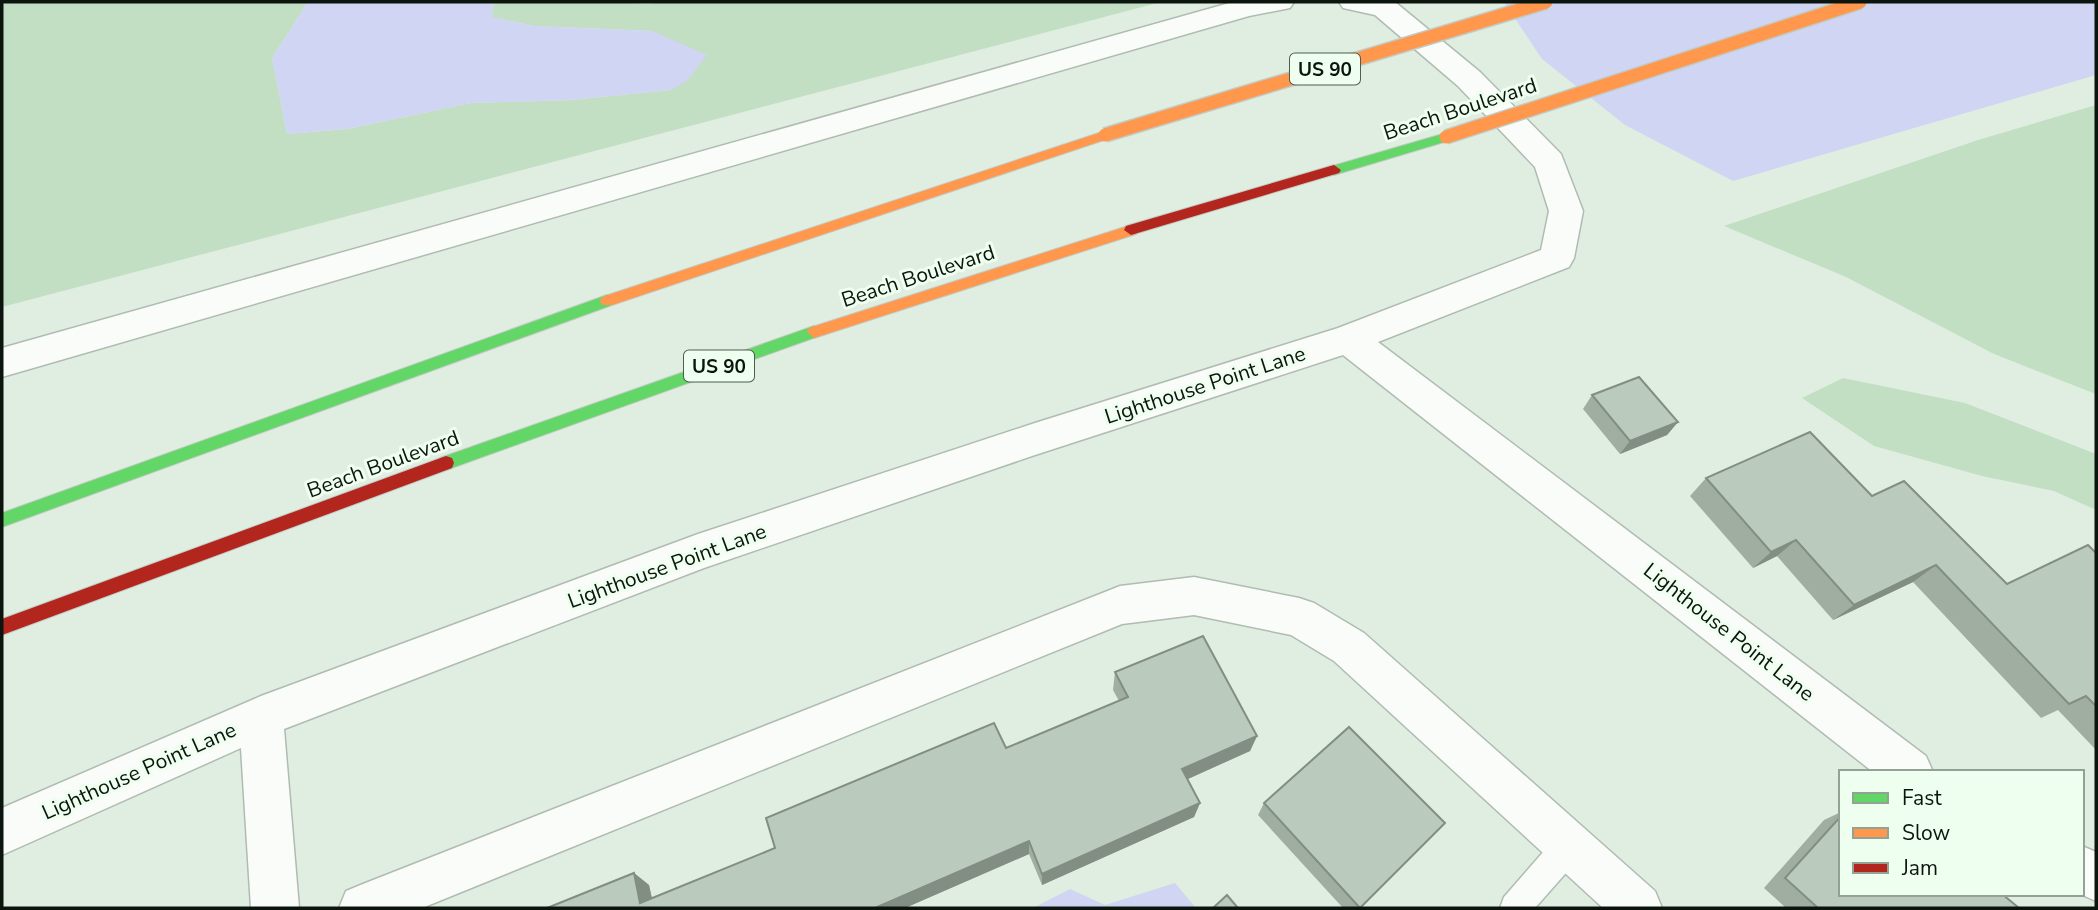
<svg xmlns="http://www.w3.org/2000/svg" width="2098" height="910" font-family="'Nunito Sans',sans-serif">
<rect width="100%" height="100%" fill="#e0eee1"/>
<path fill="#c2dfc4" d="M2,2H308L272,58L287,134L347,129L471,103L570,100L671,90L652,31L534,26L491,17L494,2H621L648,4L661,2H1161L2,307Z
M2096,105V394L1994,354L1846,277L1724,226L1978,140Z
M1843,378L1965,403L2096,454V510L2054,491L1982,476L1874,446L1802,398Z"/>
<path fill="#cfd5f2" d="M308,2H494L492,17L534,26L652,31L707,55L687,81L671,90L570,100L471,103L347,129L287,134L272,58Z
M1504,2H2096V75L1733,181L1625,125L1542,59Z
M1175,883L1196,908H1033L1070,889L1105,905Z"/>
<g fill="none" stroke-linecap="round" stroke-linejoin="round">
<g stroke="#b0bbb1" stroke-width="3">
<path id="lane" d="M1569,831L1580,835L1584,846L1580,857L1535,908H1500L1504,897L1558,835Z"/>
</g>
<g stroke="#b0bbb1" stroke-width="3">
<path id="street" d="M1233,2H1294L1290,8L1249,16L2,377V348Z
M1339,2H1395L1480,72L1561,154L1583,211L1574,258L1569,267L1378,342L1926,756L1933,772H1873L1343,355L1035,455L704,568L284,729L299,908H251L241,748L2,855V808L261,696L698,534L1035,423L1338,328L1541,250L1549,211L1535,167L1458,86L1375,15L1343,8Z
M1194,577L1299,598L1314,603L1364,633L1655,891L1662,908H1603L1334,661L1291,635L1194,615L1122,624L422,908H339L346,891L363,884L1105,592L1120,586Z
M2082,846L2096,852V901L2080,894H2082Z"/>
</g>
<g stroke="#c3cac4" stroke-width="2">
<path id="fast" d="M1446,133L1452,137L1451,140L1334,175L1327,170L1329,167Z
M607,295L612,297L614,301L612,305L2,527V513Z
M814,326L821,332L819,336L446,470L440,468L438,463L440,458Z"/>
</g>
<g stroke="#c3cac4" stroke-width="2">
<path id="slow" d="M1105,131L1111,135L1110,138L612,305H602L600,301L602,297Z
M1131,225L1138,230L1136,234L814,338L807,332L809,328Z"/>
</g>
<g stroke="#c3cac4" stroke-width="2">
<path id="jam" d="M1334,165L1341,170L1339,173L1131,235L1124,230L1126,226Z
M446,456L452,458L454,463L452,468L2,635V619Z"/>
</g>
<use href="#lane" fill="#fafcfa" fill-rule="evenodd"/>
<use href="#street" fill="#fafcfa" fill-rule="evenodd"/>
<use href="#fast" fill="#63d668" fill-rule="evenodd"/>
<use href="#slow" fill="#ff974d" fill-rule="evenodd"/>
<use href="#jam" fill="#b3261e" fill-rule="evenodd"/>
<g stroke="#c3cac4" stroke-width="16" stroke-linecap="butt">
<path id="slow-bridge" d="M1105,135L1546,2
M1446,137L1860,2"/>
</g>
<use href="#slow-bridge" stroke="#ff974d" stroke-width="13"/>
</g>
<path fill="#a0aea2" d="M1592,395L1678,422L1667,435L1620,454L1583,409Z
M1706,478L1872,496L2007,584L2096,553V750L2058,710L2041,718L1913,582L1833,620L1777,556L1753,568L1690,496Z
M1115,672L1257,736L1250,751L1187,779L1200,803L1194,817L1042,885L1029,854L905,908H547L634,873L649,885L652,899L775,848L1119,701L1113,690Z
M1264,803L1445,823L1359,908H1343L1258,815Z
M1841,812V894L2019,908H1786L1764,888L1824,820Z"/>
<path fill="#828d84" d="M1678,422L1667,435L1620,454L1630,441Z
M1796,540L1777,556L1753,568L1771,552Z
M1936,565L1913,582L1833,620L1854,605Z
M1257,736L1250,751L1177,784L1182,769Z
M1200,803L1194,817L1042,885V874Z
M1029,841V854L905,908H875Z
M634,873L649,885L654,908L640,903Z"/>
<path fill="#bacabc" stroke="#828d84" stroke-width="2" d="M1639,377L1678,422L1630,441L1592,395Z
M1810,432L1872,496L1904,481L2007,584L2088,545L2096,553V706L2086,696L2069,704L1936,565L1854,605L1796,540L1771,552L1706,478Z
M1203,636L1257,736L1182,769L1200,803L1042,874L1029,841L875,908H547L634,873L640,903L775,848L766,818L994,723L1006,748L1128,697L1115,672Z
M1349,727L1445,823L1360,908L1264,803Z
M1841,816V894H2002L2019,908H1818L1785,878Z
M1227,895L1238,908H1213Z"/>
<g text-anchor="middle" stroke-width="6" stroke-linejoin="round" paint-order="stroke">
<g fill="#eefeef" stroke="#505b51" stroke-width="2">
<rect x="1290" y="53.5" width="70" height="31" rx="5"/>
<rect x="684" y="350.5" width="70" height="31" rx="5"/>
</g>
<g font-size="19" font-weight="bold" fill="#0c150d">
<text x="1325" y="76">US 90</text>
<text x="719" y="373">US 90</text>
</g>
<g font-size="21" fill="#0c150d" stroke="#eefeef">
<text transform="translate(1460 109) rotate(-18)" y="7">Beach Boulevard</text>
<text transform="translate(918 276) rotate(-18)" y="7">Beach Boulevard</text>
<text transform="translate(1205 385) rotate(-18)" y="7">Lighthouse Point Lane</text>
<text transform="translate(383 464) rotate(-20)" y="7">Beach Boulevard</text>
<text transform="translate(667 566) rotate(-20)" y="7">Lighthouse Point Lane</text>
<text transform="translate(1729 632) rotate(38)" y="7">Lighthouse Point Lane</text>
<text transform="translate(139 771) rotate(-24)" y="7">Lighthouse Point Lane</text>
</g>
</g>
<rect width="2098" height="910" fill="none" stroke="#0c150d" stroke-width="7"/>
<rect x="1839" y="770" width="245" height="126" fill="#eefeef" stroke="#94a195" stroke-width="2"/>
<rect x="1853" y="793" width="35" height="10" fill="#63d668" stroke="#94a195" stroke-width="2"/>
<text x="1902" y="805" font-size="21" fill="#0c150d">Fast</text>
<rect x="1853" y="828" width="35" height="10" fill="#ff974d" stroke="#94a195" stroke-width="2"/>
<text x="1902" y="840" font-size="21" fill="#0c150d">Slow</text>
<rect x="1853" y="863" width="35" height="10" fill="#b3261e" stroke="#94a195" stroke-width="2"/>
<text x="1902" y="875" font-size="21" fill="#0c150d">Jam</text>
</svg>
